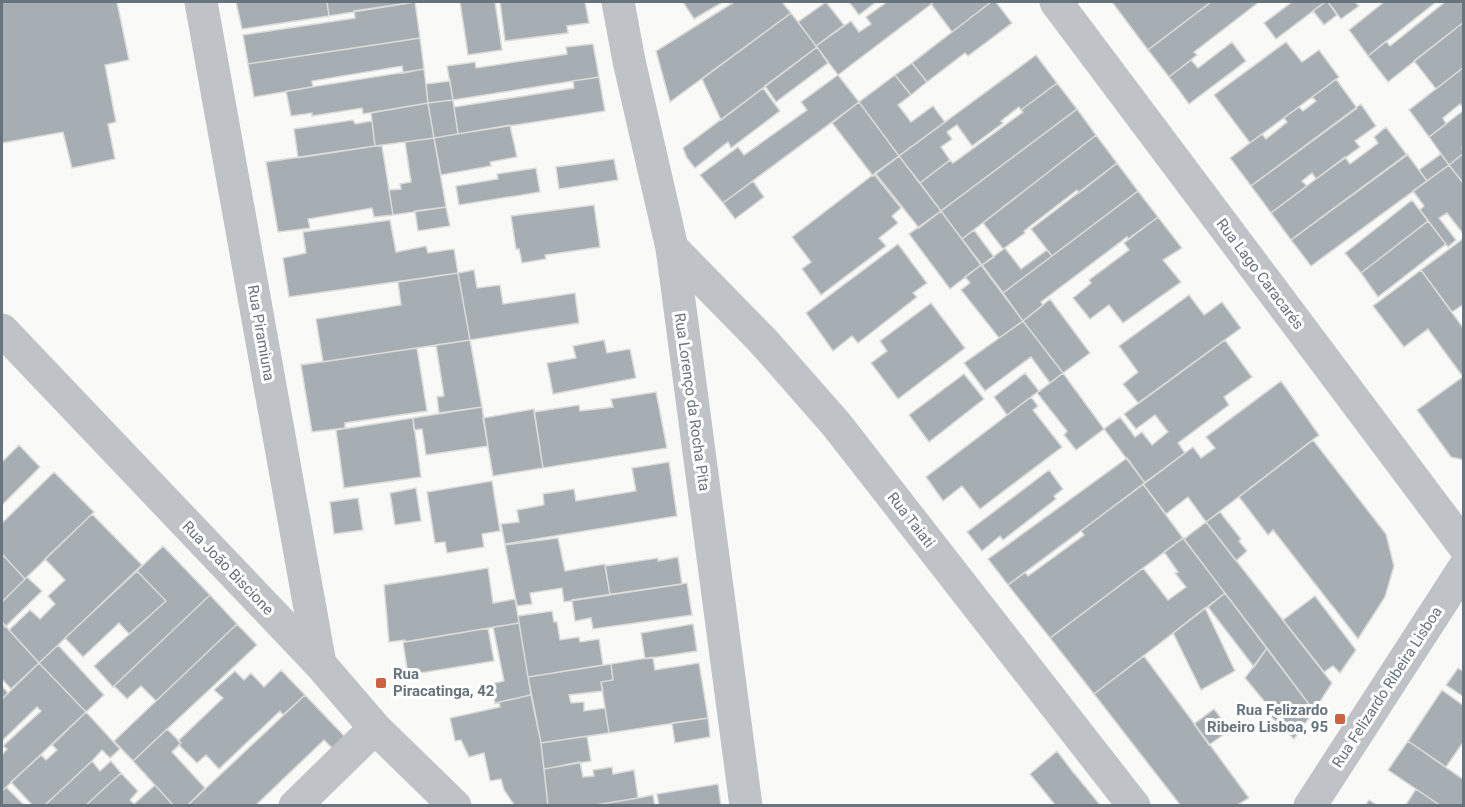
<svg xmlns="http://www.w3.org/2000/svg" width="1465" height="807" font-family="Roboto,sans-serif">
<rect width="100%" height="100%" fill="#f9f9f7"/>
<path fill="#a7aeb3" stroke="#dbdbd9" stroke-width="1.5" d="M2,2H117L129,60L105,65L116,122L108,124L115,159L72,168L63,132L2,143Z
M236,2H327L329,16L242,29Z
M327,2H415L329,16Z
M415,2L420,38L248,64L243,35L355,18L354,11Z
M460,2H495L502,50L468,55Z
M500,2H585L589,23L567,26L568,33L505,41Z
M683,2H723L694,19Z
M734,2H782L791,13L670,102L656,51Z
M826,2L844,25L816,46L798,22Z
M849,2H876L859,15Z
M887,2H934L838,75L816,46L851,21L859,32L871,24L866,17Z
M934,2H991L952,32L931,4Z
M991,2H996L1012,23L968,56L965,53L927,82L912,63Z
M1112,2H1211L1148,50Z
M1211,2H1259L1194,52L1197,55L1169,77L1148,50Z
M1292,2H1325L1276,39L1264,23Z
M1325,2H1328L1337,15L1324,25L1313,11Z
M1328,2H1355L1359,6L1341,19Z
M1384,2H1436L1368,56L1349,30Z
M1445,2H1464V22L1388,82L1368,56L1386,41L1390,46Z
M791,13L817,47L721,120L702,79Z
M1464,22V67L1436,89L1414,61Z
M420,38L424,69L403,73L402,66L312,81L313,87L254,97L248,64Z
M1232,42L1246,61L1189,104L1169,77L1191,60L1198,68Z
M1286,42L1302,62L1319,50L1339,77L1250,143L1214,95Z
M593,44L599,77L453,100L447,66L475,62L476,68L567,54L566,47Z
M817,47L828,63L776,102L765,86Z
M1036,55L1057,83L1021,110L1019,107L1001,121L1003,123L972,146L957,125L947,132L952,139L941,147L950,160L920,183L899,156Z
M912,63L927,82L911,95L895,75Z
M1464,67V109L1460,104L1443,118L1446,124L1429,137L1409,110Z
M424,69L428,103L363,114L362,108L312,116V113L291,116L286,91Z
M838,75L859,102L723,203L700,175L738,147L744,155L807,110L801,102Z
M895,75L911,95L898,105L911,122L933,106L945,122L899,156L859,102Z
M599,77L605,111L458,134L454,107L574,88L573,81Z
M1336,79L1357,108L1251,186L1230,158L1262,134L1266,139L1287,122L1284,118L1299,107L1303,111L1316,101L1312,97Z
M450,81L453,100L428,103L426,84Z
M1057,83L1077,109L941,211L920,183L950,160L953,163L1023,112L1021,110Z
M763,88L780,111L731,148L728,142L695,168L687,158L683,148Z
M453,100L458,134L434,138L428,103Z
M859,102L899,156L873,176L832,123Z
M428,103L434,138L375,146L371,113Z
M1361,104L1376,126L1355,141L1360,147L1316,179L1312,173L1302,181L1307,186L1271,213L1251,186Z
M1077,109L1096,135L962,239L941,211Z
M1464,110V147L1462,148L1464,153L1449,165L1429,137Z
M353,120L355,124L372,121L375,146L298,158L294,129Z
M510,125L517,157L490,162L491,166L441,175L434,138Z
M1386,127L1407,155L1291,240L1271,213L1345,157L1350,164L1378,143L1374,137Z
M1096,135L1117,163L1079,193L1077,190L1024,231L1025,233L1003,249L983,223Z
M434,138L446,207L393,215L389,190L401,189L400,184L411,182L405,142Z
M375,146H382L393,215L374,217L372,208L308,219L310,228L278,232L266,162Z
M1464,153V184L1449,165Z
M1407,154L1427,181L1311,266L1291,240Z
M1441,154L1449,165L1427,181L1419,170Z
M899,156L941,211L919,228L875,173Z
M614,159L618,180L559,189L556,167Z
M1117,163L1138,191L1052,256L1031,229Z
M1449,165L1464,184V235L1447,213L1439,218L1456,240L1448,247L1420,210L1424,206L1413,191Z
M536,168L540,192L459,205L456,186L498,179L497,174Z
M874,174L901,208L892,216L898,223L879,238L886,246L821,295L802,269L811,262L792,237Z
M753,181L764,197L735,219L723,203Z
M1138,191L1158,217L1128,239L1127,237L1041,302L1043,305L1023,321L1003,293Z
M1412,200L1428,221L1361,273L1345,253Z
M594,205L600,247L545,255L546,259L522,263L519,249H516L511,216Z
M446,207L450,226L418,231L415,211Z
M941,211L981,265L950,289L909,234Z
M1158,217L1182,248L1163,260L1181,282L1123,323L1109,305L1090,319L1073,298L1091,283L1089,280L1129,250L1124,243Z
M390,220L396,252L426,246L428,253L454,249L458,273L289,297L283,258L306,253L303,232Z
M1428,221L1446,244L1378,297L1361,273Z
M974,230L994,257L982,265L962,239Z
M1464,238V304L1452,312L1421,270Z
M898,244L927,283L913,293L917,297L858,343L852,336L833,351L806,313Z
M1005,248L1021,269L1047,250L1052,256L1003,293L982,265Z
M981,265L1023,321L999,338L961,290L970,283L965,277Z
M474,270L477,288L500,285L503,304L575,293L579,323L470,340L458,273Z
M1421,270L1464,329L1463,377L1428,329L1404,347L1373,306Z
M458,273L470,340L323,362L316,319L401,305L398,282Z
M1189,295L1204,315L1222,302L1241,328L1138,403L1123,384L1138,372L1119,346Z
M1050,299L1090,353L1063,373L1023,321Z
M931,303L965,348L898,399L871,363L887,351L880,341Z
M1023,321L1063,373L1050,383L1031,357L985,391L964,363Z
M470,340L482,407L439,413L437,397L444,396L436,345Z
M604,340L607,353L630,349L636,378L553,394L547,363L576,358L573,346Z
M1225,340L1252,377L1224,397L1229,405L1178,443L1185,453L1145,483L1104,429L1120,417L1135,437L1142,432L1152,445L1168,432L1155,415L1136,429L1124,414Z
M417,348L427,411L345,423V428L312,432L301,365Z
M1025,373L1039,391L1007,415L994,397Z
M1063,373L1104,429L1076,450L1064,435L1067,431L1037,393Z
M964,374L984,399L929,442L909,415Z
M1464,376V460L1451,457L1417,410Z
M1281,381L1319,435L1206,522L1188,497L1166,514L1143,484L1193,447L1201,458L1215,448L1206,437Z
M656,392L667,448L543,468L534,412L579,405L580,411L613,407L611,399Z
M1031,397L1038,406L1033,410L1062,447L980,509L962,486L943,501L926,477Z
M482,407L488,446L426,455L422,429L414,430L413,418Z
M534,409L543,468L493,476L483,418Z
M413,418L421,477L344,488L336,430Z
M1313,440L1386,534L1394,566L1385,597L1358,639L1273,530L1268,535L1239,497Z
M19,445L40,467L2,505V462Z
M1127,458L1145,483L1008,585L988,559Z
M669,462L677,516L505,544L501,524L519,522L517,510L544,505L543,494L574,489L576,501L636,491L632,468Z
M1049,470L1063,489L1054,496L1056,499L1003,540L1000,536L982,551L967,532Z
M54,472L94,512L25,579L2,554V523Z
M492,481L500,531L482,534L484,547L447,553L445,542L435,543L427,492Z
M1143,484L1183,538L1050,638L1008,585L1025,572L1028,576L1084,535L1081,531Z
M416,488L421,521L395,525L390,493Z
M358,498L363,530L334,534L330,502Z
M1220,512L1241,539L1239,541L1247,551L1236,561L1206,522Z
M92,514L142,565L39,663L9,630L30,610L40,619L55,604L48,596L65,580L45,559Z
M1206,522L1332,683L1314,711L1184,539Z
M558,538L565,571L605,564L610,595L564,602L562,588L530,593L532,604L517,606L505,545Z
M1183,538L1225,593L1094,694L1050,638L1143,568L1168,600L1186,587L1175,573L1178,572L1164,552Z
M163,546L210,595L113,687L94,666L166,601L137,571Z
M2,554L25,579L2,602Z
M678,557L682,584L610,595L605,566L658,558V561Z
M488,568L493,603L515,599L519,623L405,642V640L389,642L384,585Z
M137,571L166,601L129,634L119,623L83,657L65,638Z
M27,577L42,591L5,627L2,622V602Z
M687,583L692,615L593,629L591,618L575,621L572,600Z
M1225,593L1267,648L1254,667L1208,607Z
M210,595L237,624L156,701L141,686L127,699L114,686Z
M1315,596L1356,650L1340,673L1333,666L1324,672L1283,620Z
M1205,608L1235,671L1201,690L1173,633Z
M552,611L554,622H557L560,640L579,637L580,642L599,639L603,665L528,677L518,616Z
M2,622L39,663L11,689L2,679Z
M519,623L531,695L495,703L491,684L504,681L493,627Z
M237,624L257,645L133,761L114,741Z
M693,624L697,651L645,659L641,633Z
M488,628L494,661L408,675L403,642Z
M58,645L104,695L86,712L39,663Z
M1267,648L1314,711L1294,739L1271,717L1274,713L1245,678Z
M1144,656L1199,730L1249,798L1236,806H1181L1094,694Z
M653,657L655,670L699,663L708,718L609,733L601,682L613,680L611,664Z
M39,663L86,712L2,791V755L7,749L3,746L41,711L37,707L2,741V699Z
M611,664L613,680L601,682L603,691L569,695L571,703L584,702V711L605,708L609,733L541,743L528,677Z
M1458,668L1464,672V697L1446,685Z
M281,670L305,695L283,715L280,711L219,769L206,755L197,763L179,745L181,743L178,741L223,698L214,690L235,671L244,680L251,673L264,687Z
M2,686L8,693L2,699Z
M1442,690L1464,706V741L1446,767L1408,741Z
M305,695L350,742L337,753L324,740L255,806H187Z
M531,695L541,743L548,806H515L504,790L501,779L490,781L484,753L469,757L461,740L455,741L450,718L500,707L499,702Z
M1214,709L1230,730L1209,745L1194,724Z
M86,712L120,749L110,758L102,750L92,761L44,806H33L11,782L41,755L46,760L57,750L52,745Z
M708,718L710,737L675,743L672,723Z
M167,729L181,743L172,752L205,788L187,806H174L133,761Z
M587,736L591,761L544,769L541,743Z
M1408,741L1464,780V806H1441L1388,770Z
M1057,751L1073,772L1101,806H1056L1030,774Z
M92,761L100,771L111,761L121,773L85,806H44Z
M580,762L583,777L594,776L593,770L612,767L613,774L634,770L638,798L589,806H548L544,769Z
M121,773L138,791L130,800L134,804L155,785L174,806H85Z
M718,784L721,806H659L657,794Z
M6,787L25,806H2V791Z
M1416,789L1441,806H1405Z
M653,795L655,806H589L638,798Z
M1369,800L1378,806H1365Z"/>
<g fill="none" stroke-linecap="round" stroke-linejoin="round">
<path stroke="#bfc2c6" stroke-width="33" d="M201,2L320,664
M618,2L629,61L672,248L746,806
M1056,2L1464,546
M672,248L763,341L836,424L1134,806
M2,330L320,664L375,728L455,806
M295,806L375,728
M1310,806L1464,568"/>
</g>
<g fill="#cd6142" stroke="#fff" stroke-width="2">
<rect x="375" y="677" width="12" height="12" rx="3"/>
<rect x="1334" y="713" width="12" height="12" rx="3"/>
</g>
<g text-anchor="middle" stroke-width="6" stroke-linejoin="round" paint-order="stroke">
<g font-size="15" fill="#67747e" stroke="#fff">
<text transform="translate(1260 274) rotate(53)" y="5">Rua Lago Caracarés</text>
<text transform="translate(261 333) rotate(80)" y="5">Rua Piramiuna</text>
<text transform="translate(692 402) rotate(82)" y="5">Rua Lorenço da Rocha Pita</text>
<text transform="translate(911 520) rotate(52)" y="5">Rua Taiati</text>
<text transform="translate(228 568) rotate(46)" y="5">Rua João Biscione</text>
<text transform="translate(1387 687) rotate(-57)" y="5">Rua Felizardo Ribeira Lisboa</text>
</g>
<g font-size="15" font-weight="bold" fill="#67747e" stroke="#fff" text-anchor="start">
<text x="393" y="679">Rua<tspan x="393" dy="17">Piracatinga, 42</tspan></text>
<text x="1328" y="715" text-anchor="end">Rua Felizardo<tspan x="1328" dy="17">Ribeiro Lisboa, 95</tspan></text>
</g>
</g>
<rect width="1465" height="807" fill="none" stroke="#67747e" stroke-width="6"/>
</svg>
